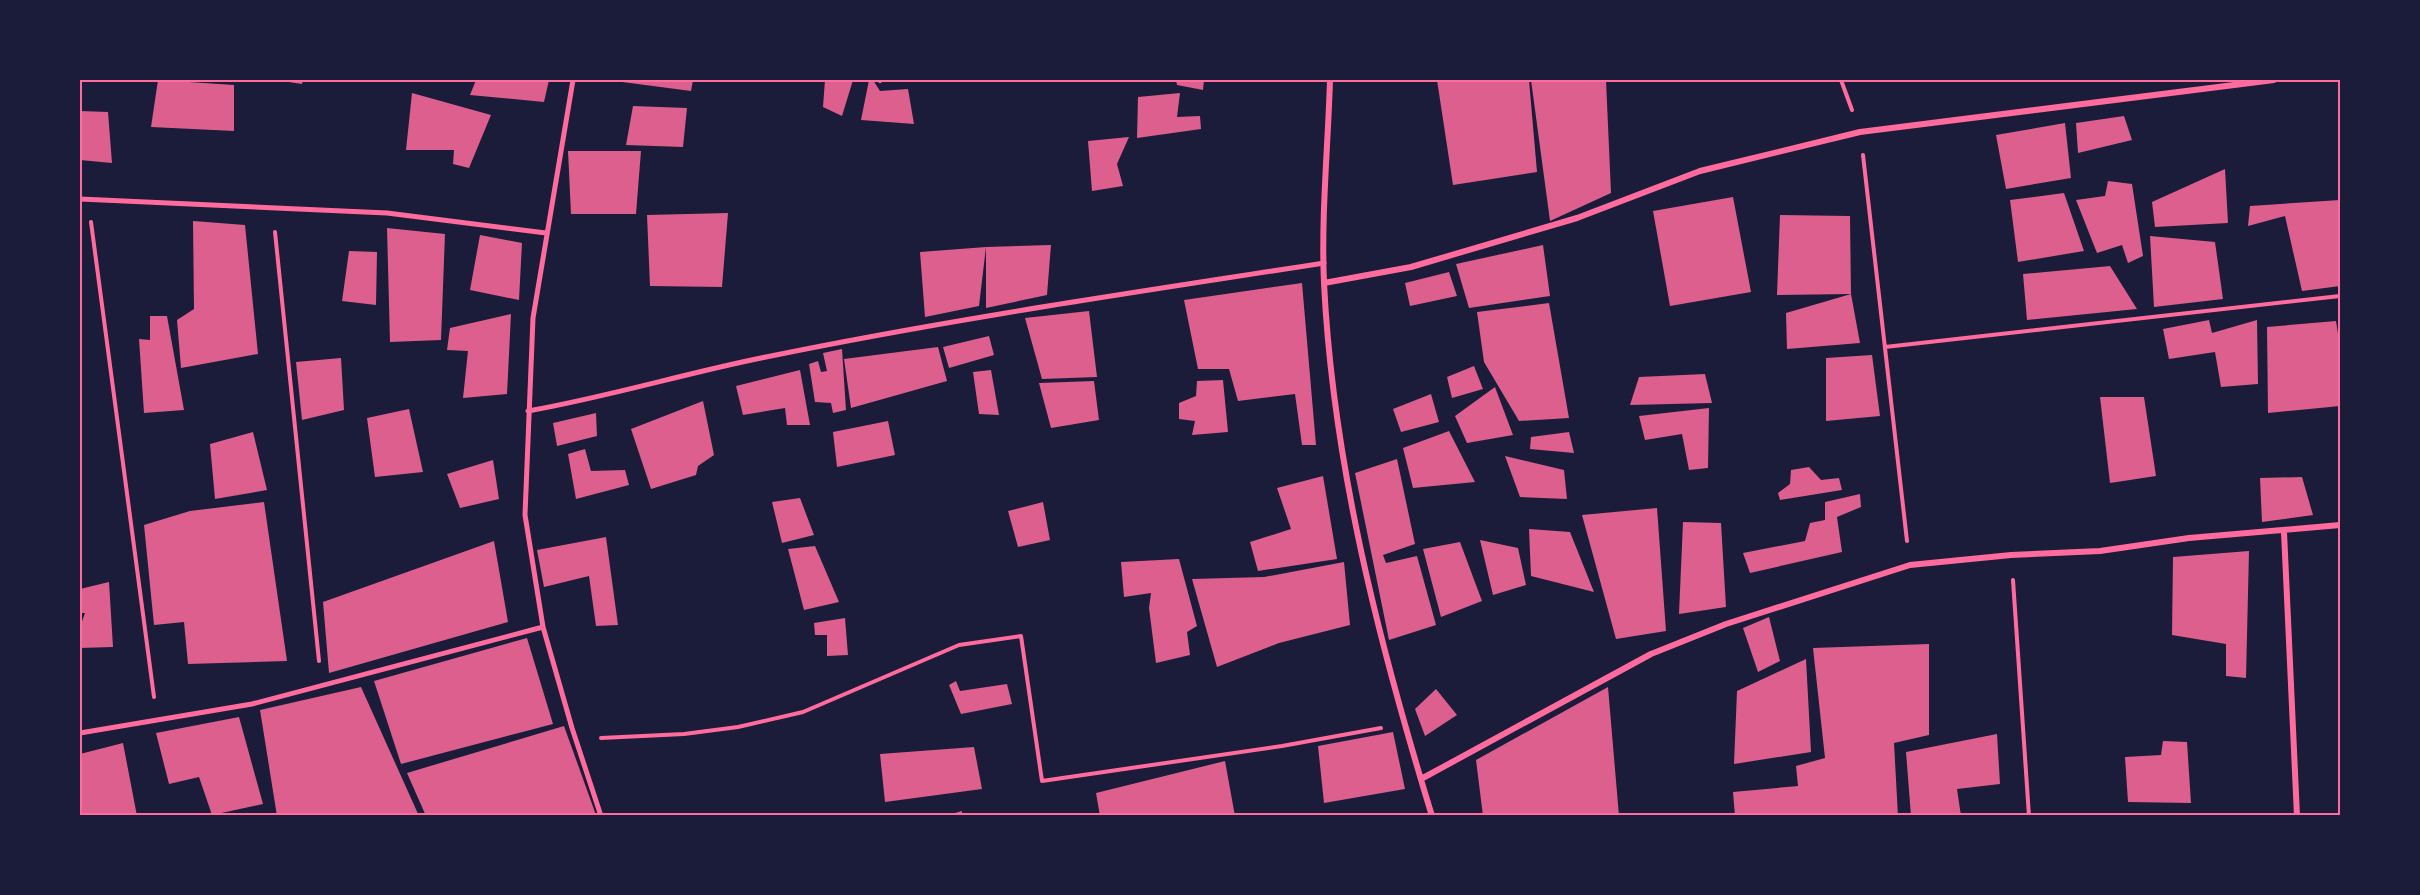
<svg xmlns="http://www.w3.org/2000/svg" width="2420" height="895" font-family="'Work Sans',sans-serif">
<rect width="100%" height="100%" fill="#1b1b3a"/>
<path fill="#dd5f8e" d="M158,80L234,85V131L151,127Z
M282,80H303L302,84L282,81Z
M476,80H549L544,102L470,95Z
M607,80H693L691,91Z
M825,80H853L842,116L823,107Z
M869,80H873L880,91L908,89L914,124L861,120Z
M1176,80H1204L1203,90L1177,85Z
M1437,80H1529L1537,172L1453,185Z
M1531,80H1606L1611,193L1550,221Z
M412,93L491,115L469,168L453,164L454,150H406Z
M1180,93L1177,117L1200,116L1201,129L1137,138L1138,97Z
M633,106L687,108L683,147L626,145Z
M80,111L108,112L112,163L80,160Z
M2124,116L2132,140L2078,153L2076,123Z
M2065,123L2071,178L2006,189L1996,135Z
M1129,137L1117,164L1123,186L1092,191L1088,141Z
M568,151H641L636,214H571Z
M2225,169L2228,223L2155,227L2152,202Z
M2108,181L2132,184L2143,256L2128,263L2122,245L2097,253L2076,200L2105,196Z
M2064,193L2084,251L2018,262L2010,200Z
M1733,197L1751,292L1670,306L1653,211Z
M2340,200V286L2302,291L2285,216L2248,226L2250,206Z
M728,213L722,287L650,286L647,215Z
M1780,215L1850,216L1851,294L1777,295Z
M193,221L245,225L258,354L181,368L177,320L194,309Z
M387,228L445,234L441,340L390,342Z
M480,235L522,243L519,300L470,290Z
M2150,236L2215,242L2223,299L2154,307Z
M1051,245L1047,295L986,308V247L979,306L925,317L920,252L986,247Z
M1543,245L1550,296L1469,308L1456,264Z
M349,251L377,252L376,305L342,301Z
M2110,266L2137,309L2027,320L2023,274Z
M1449,272L1457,296L1410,306L1405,283Z
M1302,283L1316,445H1302L1295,394L1238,401L1229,369H1198L1184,300Z
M1851,294L1860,343L1787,349L1786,313Z
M1549,303L1569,418L1519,421L1484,362L1477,312Z
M1089,311L1097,377L1042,379L1025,318Z
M511,314L507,394L463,398L468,351L447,350L450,328Z
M150,316H167L184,410L144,413L139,339L150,340Z
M2209,320L2212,333L2257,320L2258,384L2221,387L2215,352L2169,359L2163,329Z
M2336,321L2340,346V406L2268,413L2267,327Z
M989,336L994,355L949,368L943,347Z
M938,347L947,381L851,408L844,359Z
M842,349L846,410L833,413L831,403L815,402L809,364L818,361L821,372L827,371L823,353Z
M1872,355L1880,416L1826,421V358Z
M341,358L344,410L302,420L296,362Z
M1474,366L1483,389L1452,398L1447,377Z
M800,370L810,425H787L785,408L743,415L736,386Z
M991,370L999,415L979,414L973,372Z
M1705,374L1712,403L1630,405L1639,377Z
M1223,380L1228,432L1192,435L1195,421L1179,419V403L1196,396L1197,381Z
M1094,381L1099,420L1051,428L1039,383Z
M1495,387L1513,435L1467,443L1455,416Z
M1431,394L1439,422L1401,432L1393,409Z
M2100,397H2144L2156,476L2110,483Z
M703,401L714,455L698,466L696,475L651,489L631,429Z
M1709,408L1708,468L1689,470L1682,434L1645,440L1639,416Z
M409,409L423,472L375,477L367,418Z
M596,413L597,436L557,446L553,423Z
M888,421L895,455L837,467L833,432Z
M1449,431L1475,482L1413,488L1403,448Z
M253,432L267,490L215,499L210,444Z
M1569,432L1574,453L1530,449L1531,437Z
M585,449L591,471L625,470L629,485L576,499L568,454Z
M1505,456L1564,470L1567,499L1520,497Z
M1397,459L1415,544L1383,555L1386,563L1417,556L1436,625L1389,640L1355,473Z
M493,460L499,499L460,508L447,474Z
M1809,467L1821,480L1839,478L1842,490L1780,500L1778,493L1790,484L1791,470Z
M1323,476L1337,559L1258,571L1250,542L1291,529L1277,488Z
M2302,477L2313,515L2262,522L2260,478Z
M1860,494L1861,507L1837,517L1842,552L1750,573L1743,553L1805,541L1810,523L1825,520V502Z
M800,498L814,535L782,543L772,502Z
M264,502L287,661L188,664L184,622L154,625L144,525L190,511Z
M1043,502L1050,540L1018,547L1008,511Z
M1657,508L1666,631L1616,639L1582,515Z
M1683,522L1721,523L1726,607L1679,614Z
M1529,529L1570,532L1594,592L1531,576Z
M606,537L618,625L596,626L589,576L544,587L537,550Z
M1480,540L1518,548L1526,585L1493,595Z
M494,541L508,622L329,673L323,602Z
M1460,542L1482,601L1441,617L1423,549Z
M815,546L839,602L804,610L788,549Z
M2249,551L2246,678L2226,676V644L2172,635L2173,557Z
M1179,559L1197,626L1187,632L1190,655L1156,663L1149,608L1151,593L1124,597L1121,562Z
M1344,562L1350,625L1279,643L1217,667L1192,579L1264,577Z
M109,582L113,647L80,648V627L85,613H80V589Z
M1769,617L1780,661L1758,672L1743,628Z
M845,618L848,655L827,656V635H815L814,623Z
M527,638L553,724L401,764L374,681Z
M1929,644V735L1894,743L1898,816H1735L1733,792L1798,786L1796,766L1825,758L1813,648Z
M1806,659L1811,752L1734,764L1737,691Z
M956,681L960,691L1007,684L1012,704L961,714L949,685Z
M361,687L419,816H277L260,710Z
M1608,687L1619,816H1483L1476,760Z
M1436,689L1457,715L1425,736L1415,709Z
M239,717L263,804L212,815L199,777L169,784L156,733Z
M564,726L596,815L426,816L407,773Z
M1393,732L1405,789L1324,803L1318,746Z
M1997,734L2000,784L1957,789L1961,816H1911L1906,752Z
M2163,741L2187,742L2191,803L2128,802L2125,757L2161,755Z
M123,743L137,816H80V754Z
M974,747L982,789L885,802L880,754Z
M1225,761L1235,816H1100L1096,793Z
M962,811V816H948V815Z"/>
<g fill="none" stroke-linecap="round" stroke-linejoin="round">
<path stroke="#ff6b9d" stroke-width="4" d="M1841,80L1852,110
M880,81L881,80
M1863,155L1907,541
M91,222L154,697
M275,232L319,661
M1885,347L2340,296
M2013,580L2029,816
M601,738L684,734L738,727L803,712L959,645L1021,636L1042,781L1282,746L1381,728"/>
<path stroke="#ff6b9d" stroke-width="5" d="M573,80L533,318L525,515L543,627L572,728L601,816
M80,199L387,213L546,233
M528,411C608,397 686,373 766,357C951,319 1138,292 1324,263
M80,733L252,704L543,627"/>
<path stroke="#ff6b9d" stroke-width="6" d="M1330,80C1328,147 1321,216 1324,283C1333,465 1379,643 1432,816
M1324,283L1411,267L1577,218L1700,171L1860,132L2274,80
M2284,532L2297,816
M1421,779L1651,654L1726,624L1910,565L2011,555L2100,551L2189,538L2340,525"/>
</g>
<rect width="2420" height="895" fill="none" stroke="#1b1b3a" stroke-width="162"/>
<rect x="81" y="81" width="2258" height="733" fill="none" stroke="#ff6b9d" stroke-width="2"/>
</svg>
